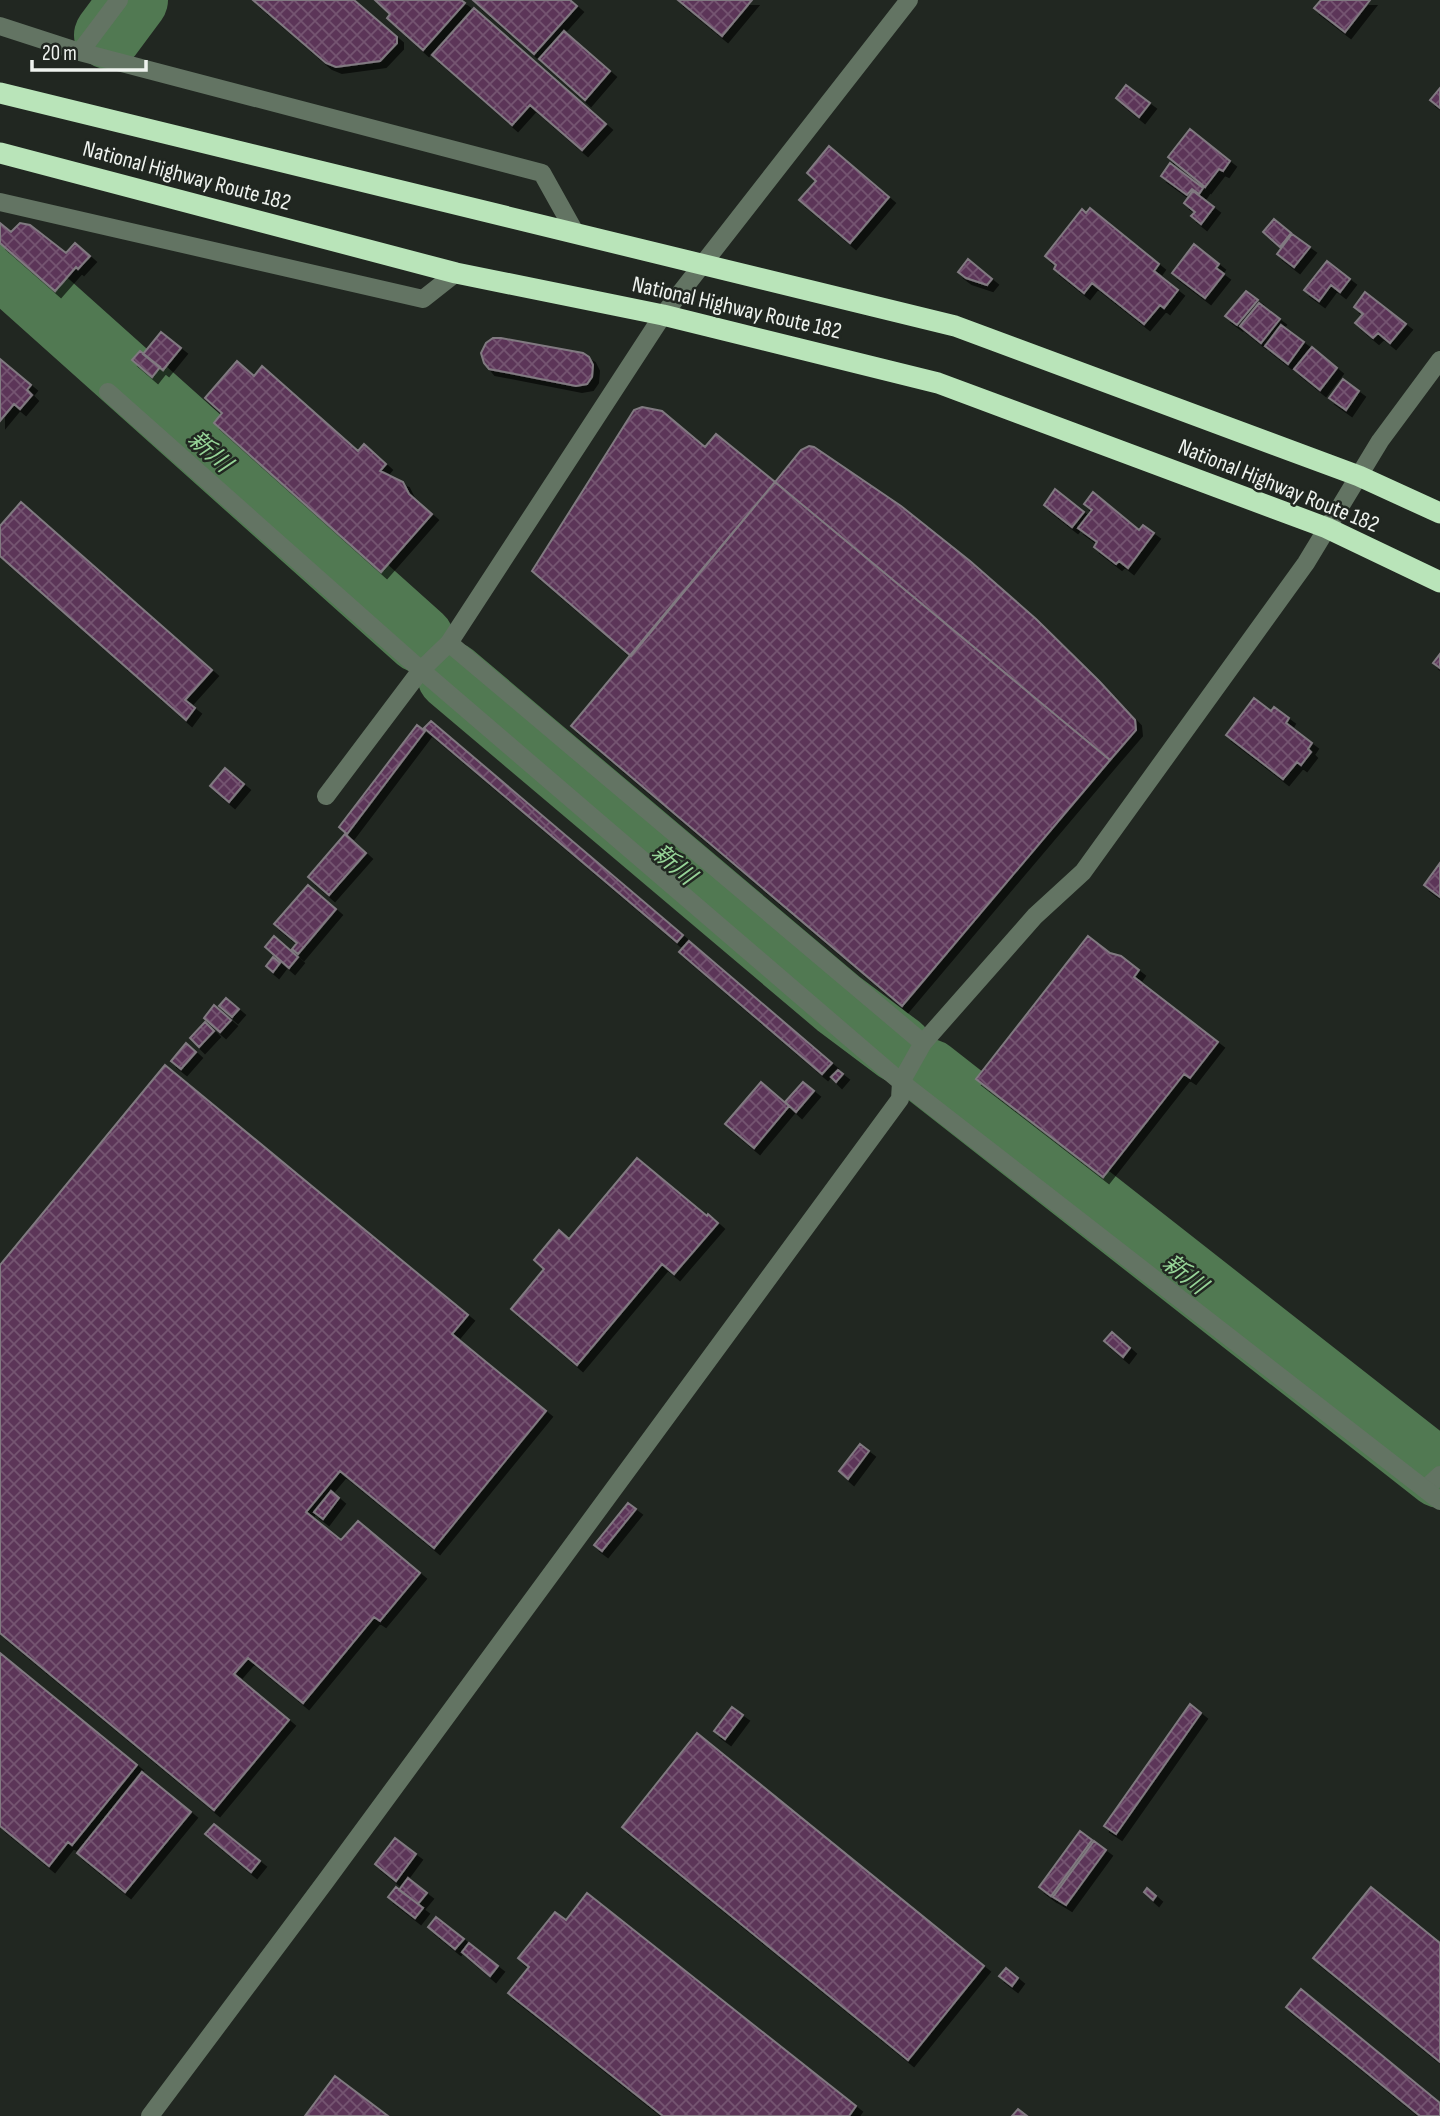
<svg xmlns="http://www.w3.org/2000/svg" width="1440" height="2116" font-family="'Sofia Sans Condensed','Noto Sans JP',sans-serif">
<defs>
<pattern id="building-cross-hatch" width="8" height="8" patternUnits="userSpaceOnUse" patternTransform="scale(1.75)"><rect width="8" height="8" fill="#5c3659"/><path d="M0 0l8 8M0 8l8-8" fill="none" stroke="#745471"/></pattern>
<filter id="shadow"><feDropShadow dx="6" dy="6" stdDeviation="0" flood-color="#0009"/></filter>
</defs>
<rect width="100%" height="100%" fill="#212721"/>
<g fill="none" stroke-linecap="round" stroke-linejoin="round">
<path stroke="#517952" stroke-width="68" d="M108,35L134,0
M0,263L420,639
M451,676L839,1004L899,1049
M929,1073L1440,1474"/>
</g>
<path fill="url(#building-cross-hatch)" stroke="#817a81" stroke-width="2" filter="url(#shadow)" d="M253,0H354L397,37V43L380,61L336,67L326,63Z
M375,0H461L465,3L423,50L387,18L390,14Z
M473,0H570L577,6L534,54Z
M678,0H752L722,36Z
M1321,0H1370L1345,32L1314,8Z
M474,8L606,124L582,150L530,105L512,125L432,55Z
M564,31L610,71L585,100L539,59Z
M1126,85L1150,103L1139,117L1116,98Z
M1440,88V108L1430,100Z
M1190,129L1230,161L1223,171L1219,169L1205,187L1168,157Z
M829,146L889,197L850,243L799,200L816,181L807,173Z
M1170,163L1203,188L1199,194L1192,189L1187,195L1161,176Z
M1193,191L1214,207L1201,224L1191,216L1195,212L1184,203Z
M1090,208L1159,264L1154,271L1178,290L1164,308L1160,305L1144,324L1092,283L1084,293L1054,269L1056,265L1045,256L1082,209L1086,213Z
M1274,219L1291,233L1280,247L1263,232Z
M0,223L11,232L20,223L30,225L66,253L75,243L90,256L78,269L76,267L55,291L0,243Z
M1292,234L1310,247L1294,267L1277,254Z
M1194,244L1219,264L1216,268L1224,274L1205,298L1172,273Z
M968,259L992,279L987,285L966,278L958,272Z
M1327,261L1350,279L1340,292L1331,285L1319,301L1304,290Z
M1246,291L1258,300L1237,325L1225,316Z
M1365,292L1406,324L1390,343L1378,333L1373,338L1355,323L1363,314L1354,307Z
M1259,303L1280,319L1261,343L1240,326Z
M1281,325L1304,342L1288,364L1265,346Z
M161,332L181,348L163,370L143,354Z
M493,338H501L583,353L589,357L593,365L592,377L587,384L576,386L489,369L484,363L481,353L486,343Z
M1312,347L1337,368L1320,390L1294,369Z
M140,351L160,367L152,377L132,360Z
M0,359L31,385L27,390L32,395L20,409L14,404L0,421Z
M237,361L254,376L262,366L358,451L364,444L386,464L380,471L403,482L409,494L432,514L381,572L214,423L222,413L205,398Z
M1343,379L1359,391L1346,410L1329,398Z
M642,407L662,411L705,447L716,434L775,482L631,656L532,571L634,410Z
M809,446L814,447L901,506L970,561L1036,619L1099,681L1135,720L1136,730L1110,760L775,482L801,450Z
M775,482L1110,760L902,1006L571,726Z
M1055,489L1084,512L1072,527L1044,505Z
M1093,492L1139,530L1143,525L1154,533L1128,568L1119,561L1116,564L1094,547L1097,542L1078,528L1092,510L1084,504Z
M21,502L212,670L185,700L195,708L186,720L0,556V526Z
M1440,654V668L1433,663Z
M1254,698L1271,711L1274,707L1289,718L1286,723L1312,743L1308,749L1311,752L1301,765L1297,762L1283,779L1226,735Z
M431,721L683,935L677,942L424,728Z
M417,725L425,731L347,834L339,827Z
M225,768L244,784L229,802L210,786Z
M345,834L366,853L329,895L308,877Z
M1440,863V897L1424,885Z
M308,885L336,909L298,954L292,949L297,943L274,924Z
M274,936L298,957L289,968L265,947Z
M1088,936L1110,953L1121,956L1139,970L1134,977L1218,1042L1190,1078L1184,1074L1103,1177L976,1079Z
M689,941L832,1063L822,1074L679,952Z
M273,957L280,963L273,972L266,966Z
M226,998L239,1009L232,1017L219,1006Z
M214,1005L231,1020L220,1032L204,1018Z
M205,1022L214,1031L199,1047L190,1038Z
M186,1043L196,1052L181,1069L171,1061Z
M165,1065L468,1315L452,1334L546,1411L434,1548L340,1471L306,1512L341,1540L358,1521L420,1573L380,1621L374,1617L303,1703L248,1658L234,1674L289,1720L214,1810L0,1633V1265Z
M838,1070L843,1074L836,1082L831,1077Z
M761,1082L789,1106L754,1148L725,1124Z
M803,1082L814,1091L796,1112L785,1102Z
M637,1158L707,1216L708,1214L718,1223L674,1274L662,1264L577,1365L511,1309L544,1269L534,1260L559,1230L569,1239Z
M1112,1332L1130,1348L1123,1357L1104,1341Z
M860,1444L869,1451L848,1479L839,1471Z
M331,1491L339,1498L323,1519L314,1512Z
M628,1503L636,1509L602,1551L594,1545Z
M0,1653L137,1765L72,1845L68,1842L49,1866L0,1826Z
M1190,1704L1201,1713L1116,1834L1104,1826Z
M732,1707L743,1715L725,1739L714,1731Z
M697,1733L984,1966L908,2060L622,1827Z
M142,1772L191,1812L125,1892L77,1853Z
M214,1824L260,1861L251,1872L205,1834Z
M1080,1831L1092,1840L1051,1896L1039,1887Z
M395,1838L416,1854L396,1881L375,1864Z
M1094,1841L1106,1850L1066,1905L1053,1897Z
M408,1878L427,1893L418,1904L399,1890Z
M396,1887L423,1908L415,1918L388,1897Z
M1371,1887L1440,1943V2062L1313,1958Z
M1147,1888L1156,1896L1153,1900L1144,1892Z
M587,1893L856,2106L849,2116H663L508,1993L529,1967L518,1958L555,1912L566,1920Z
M436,1917L464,1939L455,1949L428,1927Z
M469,1943L498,1966L490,1976L462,1952Z
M1006,1968L1018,1978L1012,1986L999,1976Z
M1301,1989L1440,2103V2116H1420L1286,2007Z
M335,2076L388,2116H305Z
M1018,2109L1027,2116H1012Z"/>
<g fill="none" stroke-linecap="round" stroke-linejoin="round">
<path stroke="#637463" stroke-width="18" d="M1425,1489L1440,1475"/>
<path stroke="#637463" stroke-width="18" d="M0,26L80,52L542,173L576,234
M80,52L119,0
M0,202L423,299L456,273
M108,392L421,670L901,1082L1440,1501
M449,643L923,1043
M326,796L421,670L449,643L663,315L909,0
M150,2116L325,1882L900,1099L901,1082L923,1043L1035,916L1083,872L1306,563L1380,441L1440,360"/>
<path stroke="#b9e4b9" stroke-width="21" d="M0,93L955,326L1359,476L1440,513
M0,153L456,273L663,315L938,383L1327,528L1440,582"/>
</g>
<g text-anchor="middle" stroke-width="5" stroke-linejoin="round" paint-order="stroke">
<g font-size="23" fill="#eff3ef" stroke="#212721">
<text transform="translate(187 175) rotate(15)" y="8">National Highway Route 182</text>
<text transform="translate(737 307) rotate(13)" y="8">National Highway Route 182</text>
<text transform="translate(1279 485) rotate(22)" y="8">National Highway Route 182</text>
</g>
<g font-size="24" font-style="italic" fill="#96d497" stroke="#212721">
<text transform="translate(210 451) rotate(42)" y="8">新川</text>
<text transform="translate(674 864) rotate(40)" y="8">新川</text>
<text transform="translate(1185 1274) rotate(38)" y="8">新川</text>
</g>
</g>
<path d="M32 60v10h114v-10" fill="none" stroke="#eff3ef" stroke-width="3.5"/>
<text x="42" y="60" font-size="21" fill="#eff3ef" stroke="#212721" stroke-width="5" paint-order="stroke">20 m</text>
</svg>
